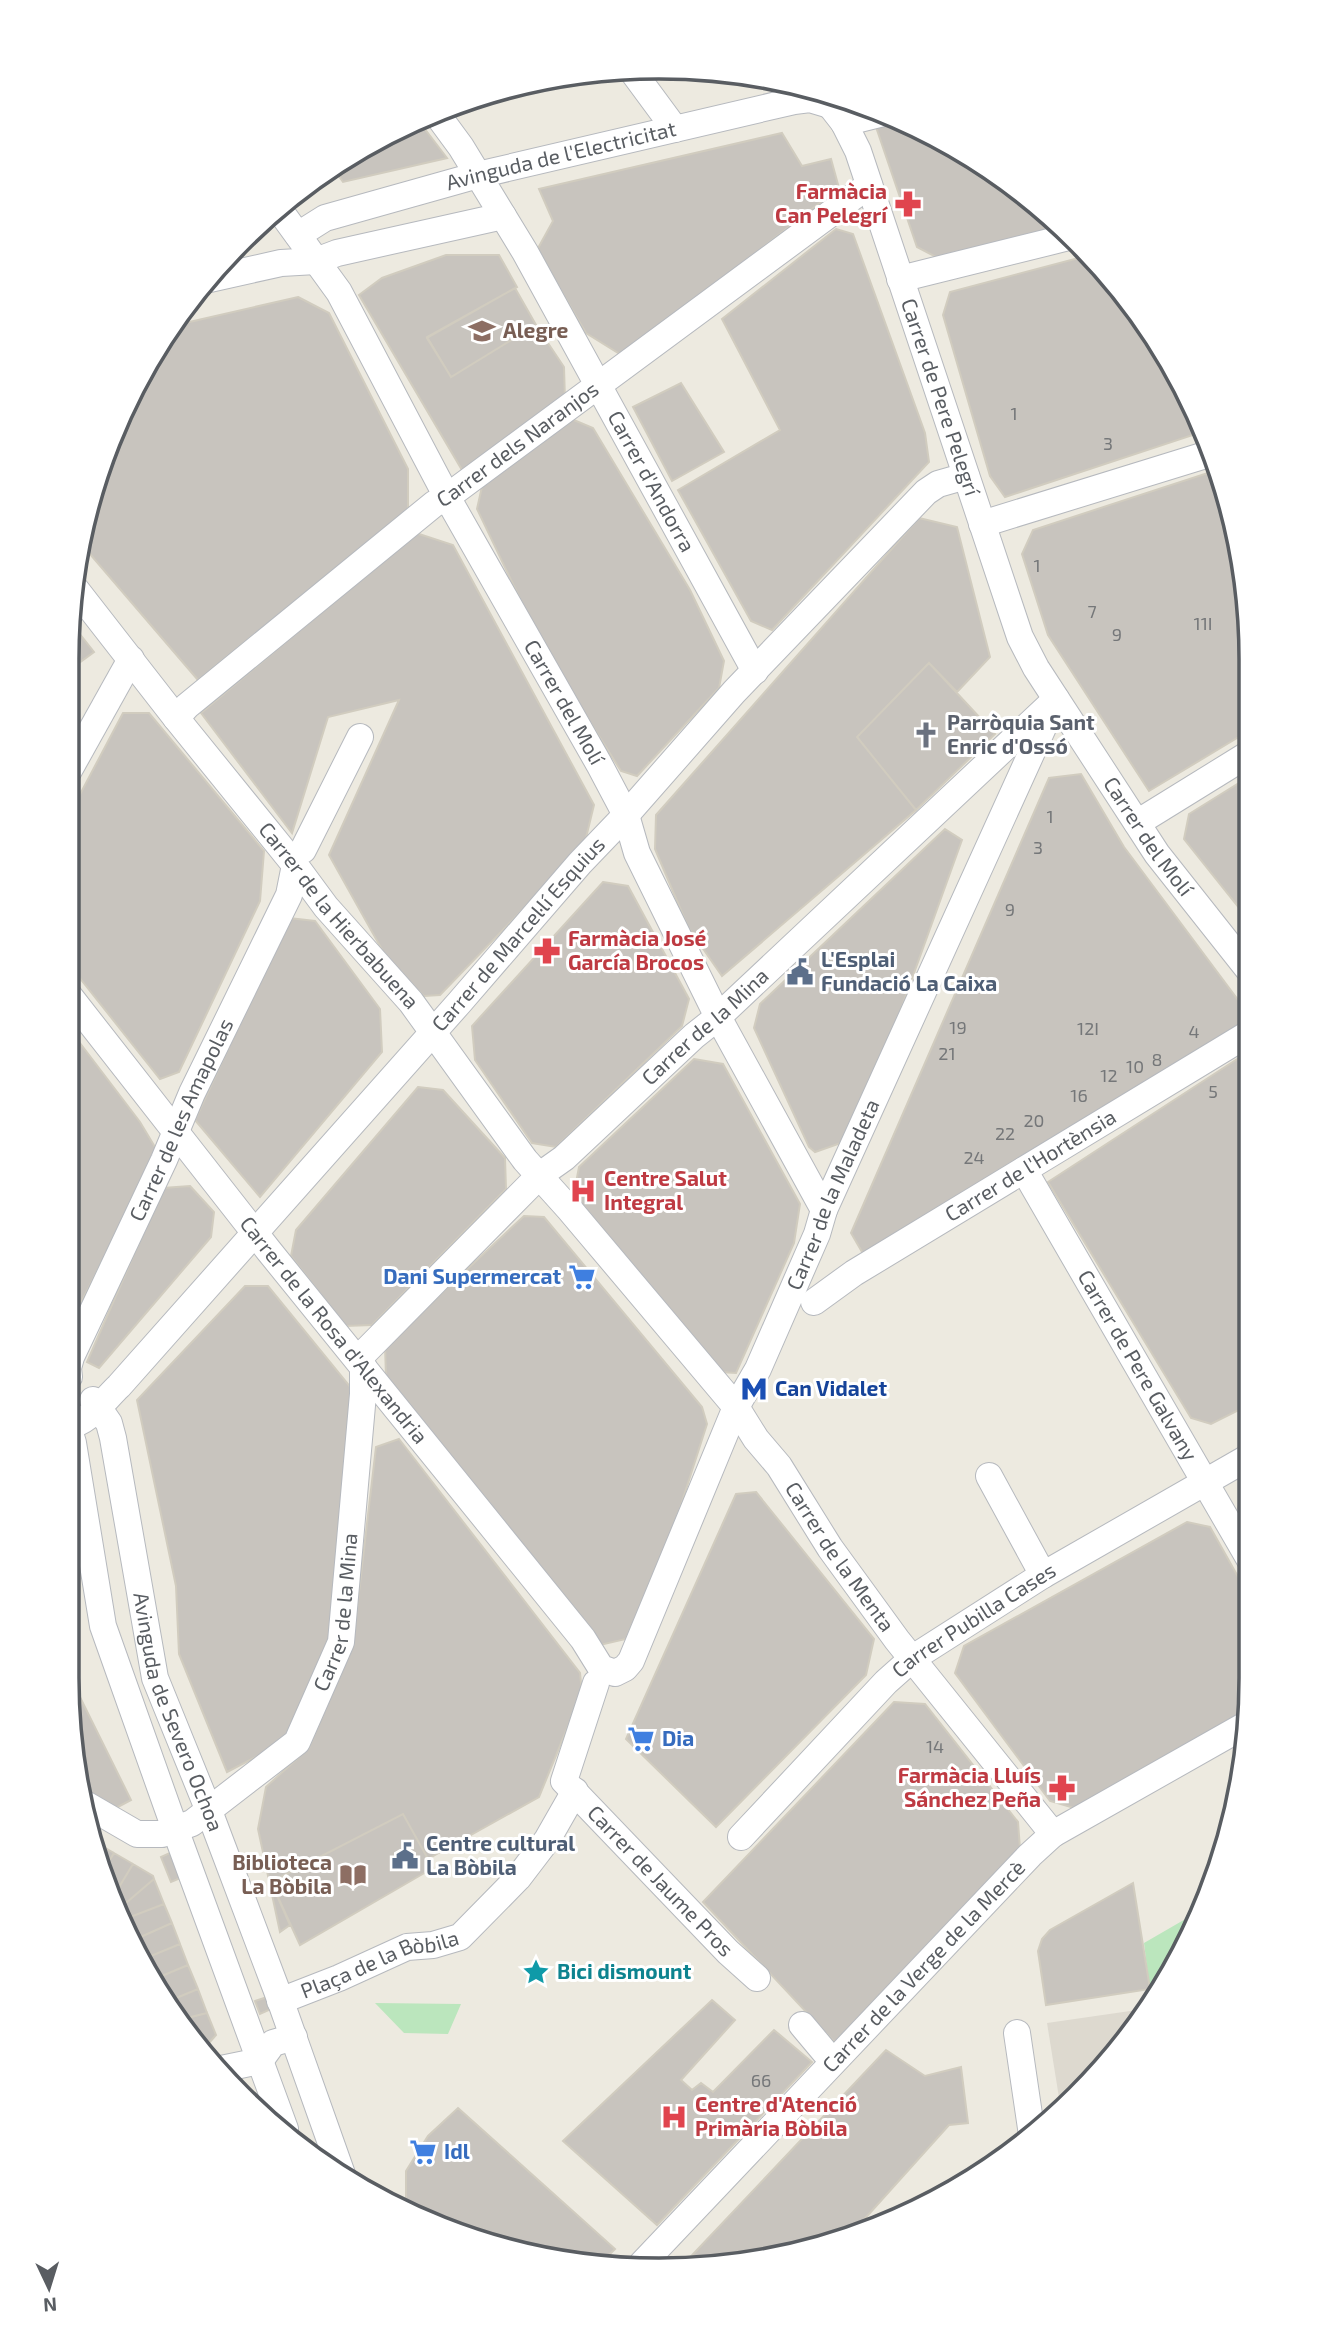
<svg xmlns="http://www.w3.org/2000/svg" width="1318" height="2337" font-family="'Exo 2',sans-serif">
<rect width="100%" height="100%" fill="#edeae0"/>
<path fill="#ddd9cf" d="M1144,2009L1061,2110L1047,2023Z"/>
<path fill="#bbe6bd" d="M1201,1910L1172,1975L1151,2000L1144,1943Z
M375,2003L461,2004L448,2034L404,2033Z"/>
<path fill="#c8c4be" stroke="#d1ccbf" stroke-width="2" d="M589,73L580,81L472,107L458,104L506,87Z
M418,120L447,158L343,182L333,168L397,127Z
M900,121L956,146L1061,227L936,257L917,247L876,127Z
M782,133L802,166L831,159L839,188L623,356L586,333L537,250L553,221L539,189Z
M314,179L320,187L301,192L296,191Z
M836,229L853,234L925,433L929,462L772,630L751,621L678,490L780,430L722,319Z
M446,255H499L517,287L427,337L451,377L536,325L564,367L565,400L462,470L359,295L382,278Z
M1090,255L1152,330L1202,432L1005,497L990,476L943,315L950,292Z
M515,288L536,325L451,377L427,338Z
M298,297L329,313L408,469V509L198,680L83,546L98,469L146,362L172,326Z
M681,383L724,452L672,481L633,407Z
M569,418L593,428L690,590L724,661L719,688L637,776L621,771L544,649L477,509L483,482Z
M1220,469L1246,582L1247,732L1149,791L1048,635L1022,554L1033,530Z
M919,518L957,527L990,657L957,692L929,663L857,737L916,810L722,976L688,927L655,849L656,815Z
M416,533L453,545L594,805L584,846L440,995L424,996L390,964L329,855L399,700L328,717L292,833L201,713Z
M68,619L94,652L68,671Z
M929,663L995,734L916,810L857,737Z
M123,713H149L264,851L260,901L179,1072L160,1079L67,962L68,817Z
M1081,774L1124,847L1244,1008L1238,1031L865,1257L851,1233L1049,778Z
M1247,778L1248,919L1184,839L1189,814Z
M945,829L962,840L883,1059L841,1143L815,1152L809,1147L754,1028L760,1004Z
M603,882L628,886L689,999L682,1026L556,1147L532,1143L475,1060L472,1026Z
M289,918L315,921L380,1009L382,1052L260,1197L195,1120Z
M67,1026L140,1122L158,1152L67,1330Z
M1248,1052L1249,1405L1211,1424L1191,1418L1048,1182Z
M694,1059L723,1064L800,1204L794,1243L736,1373L719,1372L579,1205L575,1188L579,1167Z
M418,1087L443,1090L505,1158L506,1189L372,1325L345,1326L291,1256L296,1230Z
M190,1186L214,1212L211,1237L99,1368L87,1362L163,1188Z
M524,1216L544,1217L702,1407L707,1424L671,1536L626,1639L600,1645L386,1377L385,1346Z
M245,1286H268L352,1389L330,1647L286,1741L227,1772L179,1654L176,1586L137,1400Z
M399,1439L580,1673L582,1692L539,1797L428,1859L403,1814L271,1882L290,1925L280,1932L258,1829L266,1787L309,1748L353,1643L376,1447Z
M1249,1479L1250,1529L1238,1508L1245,1482Z
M756,1492L874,1639L866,1675L716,1827L626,1739L736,1494Z
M1187,1522L1210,1527L1250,1598V1708L1074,1808L1050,1801L955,1673L964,1646Z
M67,1645L71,1679L131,1800L114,1809L85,1792L66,1678Z
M894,1702L925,1704L1018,1822L1020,1849L840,2048L703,1902Z
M403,1814L433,1868L300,1945L271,1882Z
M95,1842L114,1853L101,1874L98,1868Z
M172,1852L183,1877L171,1882L161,1857Z
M114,1853L133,1864L113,1897L101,1874Z
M133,1864L153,1876L154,1879L119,1909L113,1897Z
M154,1879L164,1904L125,1919L119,1909Z
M1133,1883L1150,1989L1046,2005L1038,1951L1042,1939L1050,1930Z
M164,1904L172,1923L136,1939L125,1919Z
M172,1923L180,1944L146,1958L136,1939Z
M180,1944L188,1965L157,1978L146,1958Z
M188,1965L198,1989L169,2001L157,1978Z
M198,1989L207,2013L179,2020L169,2001Z
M267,1997L271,2009L260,2014L255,2001Z
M712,2000L735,2020L681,2080L692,2090L701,2083L713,2092L774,2030L812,2062L657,2225L563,2141Z
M207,2013L216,2035L202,2051L189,2038L179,2020Z
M886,2050L925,2076L961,2067L968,2123L949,2125L851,2234L697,2269L680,2268Z
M458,2108L615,2249L604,2260L505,2250L406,2205V2171L428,2136Z"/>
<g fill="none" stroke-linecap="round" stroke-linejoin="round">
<g stroke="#b6b9be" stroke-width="28">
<g id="street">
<path d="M630,68L675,129"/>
<path id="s1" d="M827,93L830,105L844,123L858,151L1020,637L1036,668L1157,854L1248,969"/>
<path id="s2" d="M436,113L461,147L525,252L755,671"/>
<path d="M844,123L884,113"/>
<path id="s3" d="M278,208L339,292L447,497L599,764L626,815L637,853L718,1017L824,1210"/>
<path id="s4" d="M298,235L325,218L478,175L794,101L810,99L830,105"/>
<path d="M900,279L1073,236"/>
<path d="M205,280L281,263L316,261L337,253L503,216"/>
<path d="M982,524L1212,453"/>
<path id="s5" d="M74,587L176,718L295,865L326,907L411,1002L525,1160L570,1210L736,1407L756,1439L779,1466L830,1548L897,1640L1053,1834"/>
<path id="s6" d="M176,718L187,706L434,504L447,497L869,185"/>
<path d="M68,772L131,659"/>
<path d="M1137,823L1247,755"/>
<path d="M303,850L360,737"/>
<path id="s7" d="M67,993L269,1251L583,1639L601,1668L615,1673L625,1668L631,1661L736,1407L758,1369L817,1234L824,1210L1056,699"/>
<path id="s8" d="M1024,1170L1250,1560"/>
<path id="s9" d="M814,1302L854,1273L1248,1034"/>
<path id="s10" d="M358,1359L540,1175L564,1158L694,1036L718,1017L1050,705"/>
<path id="s11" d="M69,1377L68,1368L71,1357L164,1160L192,1093L289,895L295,865"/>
<path id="s12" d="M93,1400L109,1423L113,1438L155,1678L209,1811L277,1991L343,2177"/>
<path id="s13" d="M67,1426C88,1424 104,1400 119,1386L459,1003L580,863L626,815L734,692L926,492L938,484L966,476"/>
<path d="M68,1426L73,1443L103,1626L175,1829L285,2129"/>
<path d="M989,1476L1043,1575"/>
<path id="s14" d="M596,1683L564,1781L728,1952L757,1978"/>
<path id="s15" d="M87,1805L137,1834H162L192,1823L297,1742L341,1642L363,1394V1366"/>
<path id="s16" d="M741,1837L886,1682L913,1658L1043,1575L1249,1457"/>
<path id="s17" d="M280,2001L339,1978L407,1947L433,1945L460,1937L518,1878L547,1840L575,1791"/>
<path d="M802,2025L833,2062"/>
<path d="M1017,2033L1032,2135"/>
<path d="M221,2069L260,2061L273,2043L294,2037"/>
<path id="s18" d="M642,2264L1030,1855L1053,1834L1249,1723"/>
</g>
</g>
<use href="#street" stroke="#fff" stroke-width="26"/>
</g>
<defs>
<g id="pharmacy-bare" transform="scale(2.1)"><path d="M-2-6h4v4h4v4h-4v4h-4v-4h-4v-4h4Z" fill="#e0444e" stroke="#fff" stroke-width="2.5" paint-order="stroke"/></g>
<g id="school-bare" transform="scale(2.1)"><path d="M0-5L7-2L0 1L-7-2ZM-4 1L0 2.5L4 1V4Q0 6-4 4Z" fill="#8d6e63" stroke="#fff" stroke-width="2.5" paint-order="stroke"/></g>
<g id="church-bare" transform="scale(2.1)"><path d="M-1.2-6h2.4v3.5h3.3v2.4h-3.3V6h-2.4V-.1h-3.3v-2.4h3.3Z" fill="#6b7280" stroke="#fff" stroke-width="2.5" paint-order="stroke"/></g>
<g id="civic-bare" transform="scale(2.1)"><path d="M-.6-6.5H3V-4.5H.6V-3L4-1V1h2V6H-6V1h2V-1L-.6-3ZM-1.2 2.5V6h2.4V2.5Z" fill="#5c6f8a" stroke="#fff" stroke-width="2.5" paint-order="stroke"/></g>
<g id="hospital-bare" transform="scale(2.1)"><path d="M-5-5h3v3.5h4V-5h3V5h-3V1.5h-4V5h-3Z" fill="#e0444e" stroke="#fff" stroke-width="2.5" paint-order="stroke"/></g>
<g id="supermarket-bare" transform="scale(2.1)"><path d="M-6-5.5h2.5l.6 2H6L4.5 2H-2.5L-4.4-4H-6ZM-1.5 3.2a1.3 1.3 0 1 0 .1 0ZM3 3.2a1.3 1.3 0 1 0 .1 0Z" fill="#3f7fe0" stroke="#fff" stroke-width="2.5" paint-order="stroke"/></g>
<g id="metro-bare" transform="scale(2.1)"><path d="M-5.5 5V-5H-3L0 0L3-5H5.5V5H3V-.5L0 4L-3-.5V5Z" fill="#1a4fb4" stroke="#fff" stroke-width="2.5" paint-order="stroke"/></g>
<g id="library-bare" transform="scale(2.1)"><path d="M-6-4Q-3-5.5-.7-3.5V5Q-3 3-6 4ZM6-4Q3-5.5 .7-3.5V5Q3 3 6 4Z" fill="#8d6e63" stroke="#fff" stroke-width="2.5" paint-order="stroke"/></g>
<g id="sight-bare" transform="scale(2.1)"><path d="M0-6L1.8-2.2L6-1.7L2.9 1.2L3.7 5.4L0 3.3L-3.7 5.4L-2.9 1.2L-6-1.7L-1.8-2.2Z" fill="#0f9aa8" stroke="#fff" stroke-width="2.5" paint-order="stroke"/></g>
</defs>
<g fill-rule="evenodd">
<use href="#pharmacy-bare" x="908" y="204"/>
<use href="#school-bare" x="482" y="331"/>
<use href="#church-bare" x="926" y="735"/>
<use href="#pharmacy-bare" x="547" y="951"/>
<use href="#civic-bare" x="800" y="972"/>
<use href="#hospital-bare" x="583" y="1191"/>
<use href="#supermarket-bare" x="582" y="1277"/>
<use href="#metro-bare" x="754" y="1389"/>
<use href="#supermarket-bare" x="641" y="1739"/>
<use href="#pharmacy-bare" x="1062" y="1788"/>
<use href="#civic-bare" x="405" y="1856"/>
<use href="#library-bare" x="353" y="1875"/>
<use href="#sight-bare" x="536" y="1972"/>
<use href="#hospital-bare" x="674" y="2117"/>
<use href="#supermarket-bare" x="423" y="2152"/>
</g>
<g text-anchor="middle" stroke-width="6" stroke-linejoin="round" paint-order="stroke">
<g font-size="18" fill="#757779">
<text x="1014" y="420">1</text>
<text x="1108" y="450">3</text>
<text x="1037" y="572">1</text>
<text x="1092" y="618">7</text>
<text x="1203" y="630">11I</text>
<text x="1117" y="641">9</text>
<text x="1050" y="823">1</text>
<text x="1038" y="854">3</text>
<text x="1010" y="916">9</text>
<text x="958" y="1034">19</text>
<text x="1088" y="1035">12I</text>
<text x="1194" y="1038">4</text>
<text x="947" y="1060">21</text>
<text x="1157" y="1066">8</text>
<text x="1135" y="1073">10</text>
<text x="1109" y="1082">12</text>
<text x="1213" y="1098">5</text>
<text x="1079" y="1102">16</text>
<text x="1034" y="1127">20</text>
<text x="1005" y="1140">22</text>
<text x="974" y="1164">24</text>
<text x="935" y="1753">14</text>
<text x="761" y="2087">66</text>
</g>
<g font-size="21" fill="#595d62" stroke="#fff">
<text dy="7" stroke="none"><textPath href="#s4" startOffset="276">Avinguda de l'Electricitat</textPath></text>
<text dy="7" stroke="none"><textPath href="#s1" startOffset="326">Carrer de Pere Pelegrí</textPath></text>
<text dy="7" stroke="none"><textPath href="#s6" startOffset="438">Carrer dels Naranjos</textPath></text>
<text dy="7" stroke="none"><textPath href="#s2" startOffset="427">Carrer d'Andorra</textPath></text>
<text dy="7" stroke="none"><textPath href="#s3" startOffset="572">Carrer del Molí</textPath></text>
<text dy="7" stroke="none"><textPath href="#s1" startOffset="816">Carrer del Molí</textPath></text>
<text dy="7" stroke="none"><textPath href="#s5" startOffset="422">Carrer de la Hierbabuena</textPath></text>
<text dy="7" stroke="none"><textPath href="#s13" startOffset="670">Carrer de Marcel·lí Esquius</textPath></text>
<text dy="7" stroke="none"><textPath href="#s10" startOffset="481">Carrer de la Mina</textPath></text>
<text dy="7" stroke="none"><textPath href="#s11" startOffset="282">Carrer de les Amapolas</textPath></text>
<text dy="7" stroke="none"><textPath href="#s9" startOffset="256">Carrer de l'Hortènsia</textPath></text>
<text dy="7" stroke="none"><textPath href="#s7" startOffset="1405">Carrer de la Maladeta</textPath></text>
<text dy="7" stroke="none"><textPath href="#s7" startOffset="430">Carrer de la Rosa d'Alexandria</textPath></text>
<text dy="7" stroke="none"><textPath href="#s8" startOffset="226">Carrer de Pere Galvany</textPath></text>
<text dy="7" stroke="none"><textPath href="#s5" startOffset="1237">Carrer de la Menta</textPath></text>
<text dy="7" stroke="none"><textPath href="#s15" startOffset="385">Carrer de la Mina</textPath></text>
<text dy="7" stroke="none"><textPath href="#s16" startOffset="320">Carrer Pubilla Cases</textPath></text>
<text dy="7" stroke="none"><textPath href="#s12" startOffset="326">Avinguda de Severo Ochoa</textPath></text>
<text dy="7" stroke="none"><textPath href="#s14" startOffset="242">Carrer de Jaume Pros</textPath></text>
<text dy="7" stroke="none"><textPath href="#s17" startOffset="107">Plaça de la Bòbila</textPath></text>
<text dy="7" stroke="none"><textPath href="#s18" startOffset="410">Carrer de la Verge de la Mercè</textPath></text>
</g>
<g font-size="21" font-weight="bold" fill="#be3a42" stroke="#fff" text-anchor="start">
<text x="887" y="199" text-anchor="end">Farmàcia<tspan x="887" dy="24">Can Pelegrí</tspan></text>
<text x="568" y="946">Farmàcia José<tspan x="568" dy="24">García Brocos</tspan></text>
<text x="604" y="1186">Centre Salut<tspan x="604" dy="24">Integral</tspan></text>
<text x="1041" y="1783" text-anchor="end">Farmàcia Lluís<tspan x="1041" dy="24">Sánchez Peña</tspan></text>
<text x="695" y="2112">Centre d'Atenció<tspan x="695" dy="24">Primària Bòbila</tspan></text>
</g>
<g font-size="21" font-weight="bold" fill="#785e54" stroke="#fff" text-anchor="start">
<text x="503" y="338">Alegre</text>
<text x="332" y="1870" text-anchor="end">Biblioteca<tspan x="332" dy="24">La Bòbila</tspan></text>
</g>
<g font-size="21" font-weight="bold" fill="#5b616d" stroke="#fff" text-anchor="start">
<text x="947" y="730">Parròquia Sant<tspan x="947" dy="24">Enric d'Ossó</tspan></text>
</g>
<g font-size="21" font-weight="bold" fill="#4e5e75" stroke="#fff" text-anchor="start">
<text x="821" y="967">L'Esplai<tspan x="821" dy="24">Fundació La Caixa</tspan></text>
<text x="426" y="1851">Centre cultural<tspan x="426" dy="24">La Bòbila</tspan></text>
</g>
<g font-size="21" font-weight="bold" fill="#366cbe" stroke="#fff" text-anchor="start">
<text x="561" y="1284" text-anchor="end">Dani Supermercat</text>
<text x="662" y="1746">Dia</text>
<text x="444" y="2159">Idl</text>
</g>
<g font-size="21" font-weight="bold" fill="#164399" stroke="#fff" text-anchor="start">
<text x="775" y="1396">Can Vidalet</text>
</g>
<g font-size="21" font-weight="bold" fill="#0d838f" stroke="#fff" text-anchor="start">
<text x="557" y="1979">Bici dismount</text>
</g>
</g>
<path d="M0 0H1318V2337H0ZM659 79H659A580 580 0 0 1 1239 659V1678A580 580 0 0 1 659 2258H659A580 580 0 0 1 79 1678V659A580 580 0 0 1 659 79Z" fill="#fff" fill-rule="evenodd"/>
<path fill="none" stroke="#595d62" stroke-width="3.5" d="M659 79H659A580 580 0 0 1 1239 659V1678A580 580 0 0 1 659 2258H659A580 580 0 0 1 79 1678V659A580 580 0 0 1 659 79Z"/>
<g transform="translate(49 2288) rotate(176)" stroke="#ffffff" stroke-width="5" paint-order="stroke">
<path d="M0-5L12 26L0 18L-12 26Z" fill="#595d62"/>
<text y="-10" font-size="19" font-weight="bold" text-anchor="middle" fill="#595d62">N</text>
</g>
</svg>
